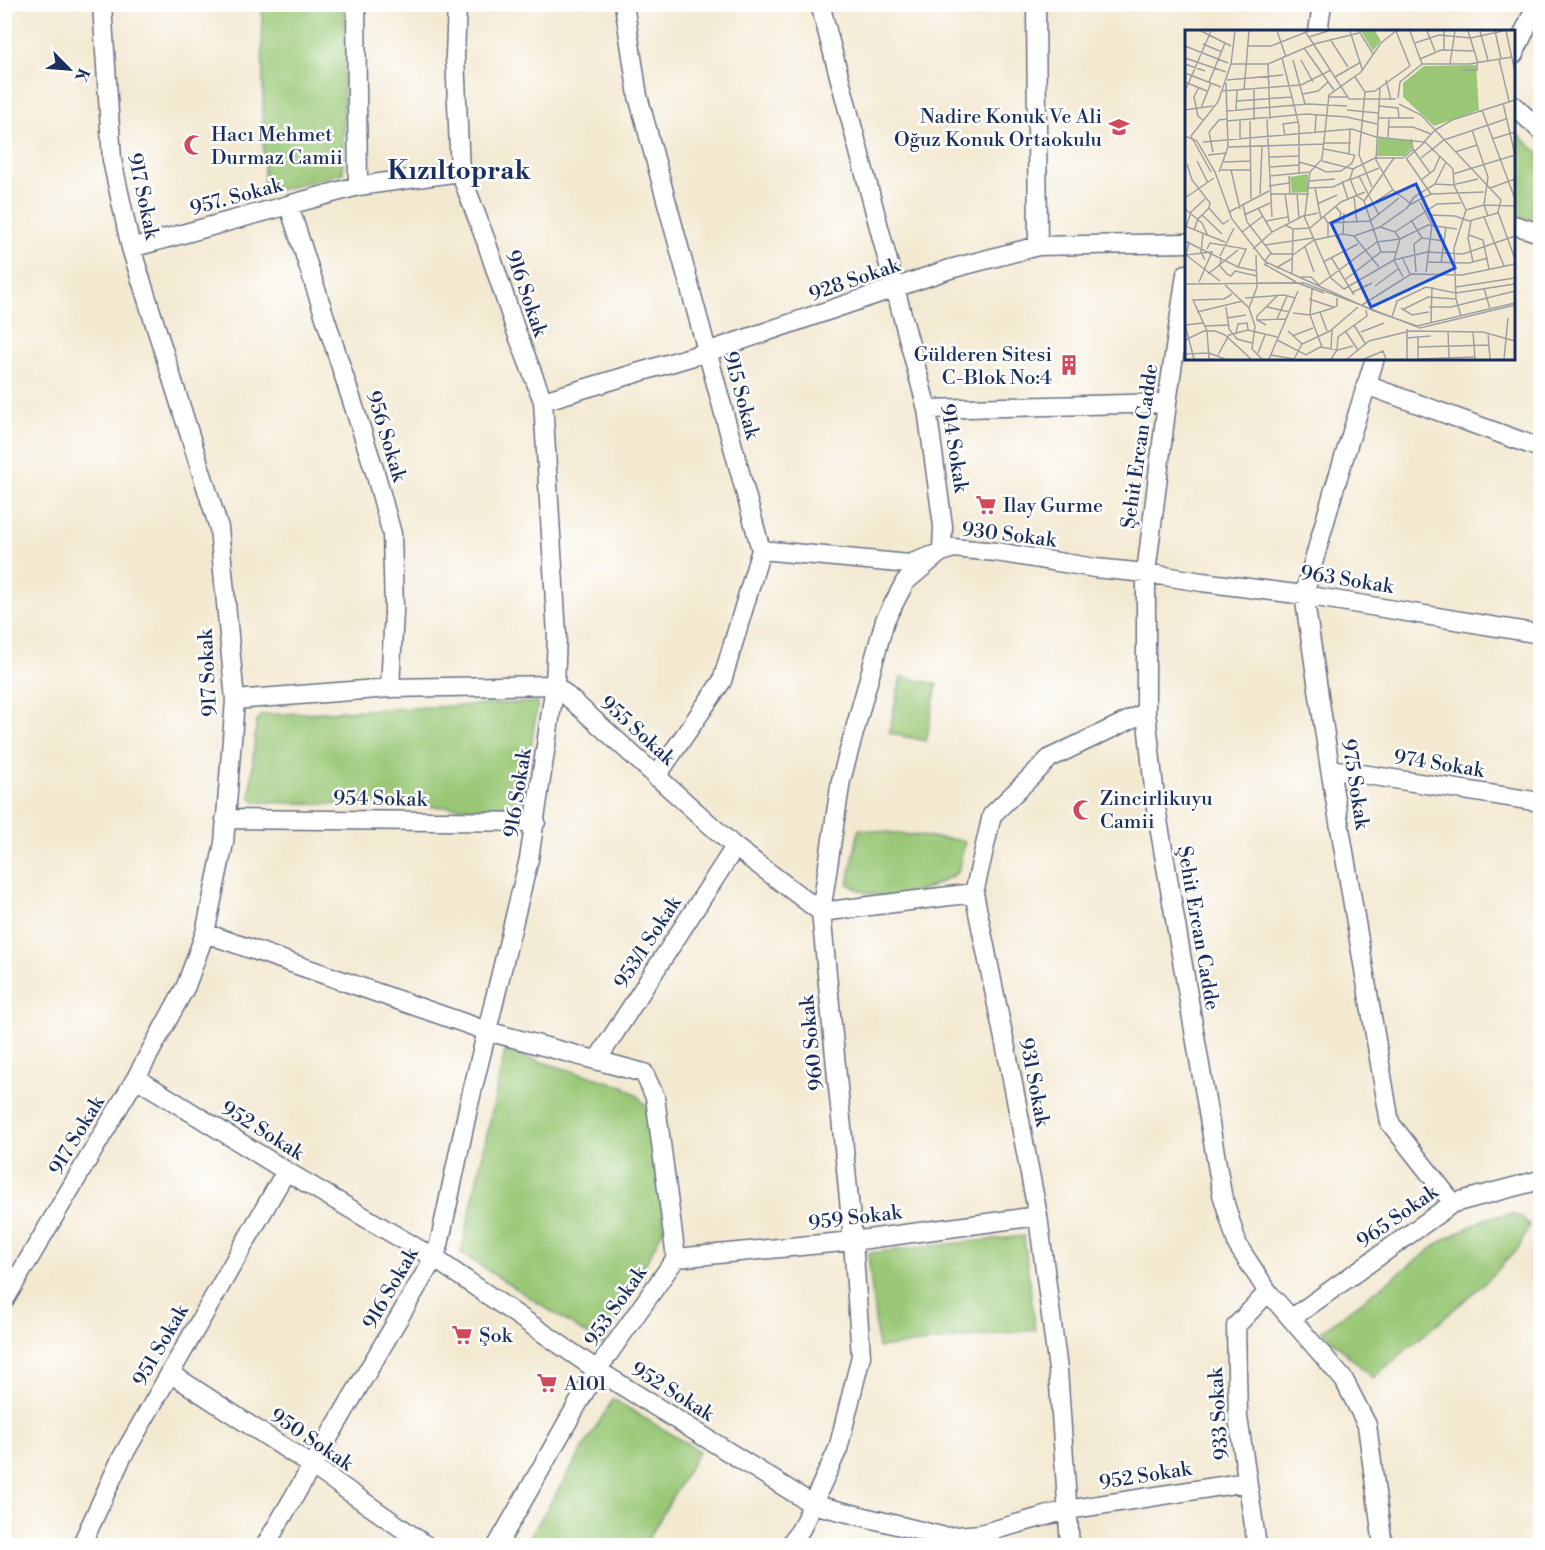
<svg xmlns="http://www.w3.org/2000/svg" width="1545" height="1550" font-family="'Libre Bodoni',serif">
<rect width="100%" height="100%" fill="#fff"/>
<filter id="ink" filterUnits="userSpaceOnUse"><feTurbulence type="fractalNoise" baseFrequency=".0167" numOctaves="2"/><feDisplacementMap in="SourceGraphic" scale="12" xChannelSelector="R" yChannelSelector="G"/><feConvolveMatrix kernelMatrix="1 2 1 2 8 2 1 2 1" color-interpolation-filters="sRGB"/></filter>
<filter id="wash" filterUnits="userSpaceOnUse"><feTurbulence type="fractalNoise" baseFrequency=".008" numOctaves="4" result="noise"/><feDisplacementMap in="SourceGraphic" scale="24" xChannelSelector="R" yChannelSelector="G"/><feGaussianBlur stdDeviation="1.35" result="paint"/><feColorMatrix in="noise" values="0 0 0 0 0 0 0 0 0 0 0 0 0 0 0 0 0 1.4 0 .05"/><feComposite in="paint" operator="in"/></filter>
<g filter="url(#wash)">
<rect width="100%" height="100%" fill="#f3e9d1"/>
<path fill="#99c775" stroke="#5a7b6a" stroke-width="1.5" d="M262,5H345L343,173L264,194Z
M1514,131L1540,154V223L1514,215Z
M901,677L937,684L926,741L889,733Z
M538,702L521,809L255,802L250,796L256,723L261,715Z
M859,829L965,841L958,872C924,894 884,907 848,884Z
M505,1051L623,1086L638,1096L645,1105L658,1164L664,1228L603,1345L461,1253Z
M1509,1214L1522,1217L1529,1225L1520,1246L1485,1283L1373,1378L1322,1331L1442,1241L1487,1218Z
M1024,1236L1035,1330L878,1348L868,1253Z
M613,1399L699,1451L645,1545H525Z"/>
</g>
<g filter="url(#ink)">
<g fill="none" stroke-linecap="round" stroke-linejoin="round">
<g stroke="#677086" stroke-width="21">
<path id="minor" d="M356,4L358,186
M624,4L638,96L761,550L722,681L656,777
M820,4L927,409L943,526L942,551
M1036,4L1038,246
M1318,32L1322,4
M1514,54L1537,4
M1514,106L1540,130
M289,206L375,472L392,534L394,611L390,688
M1514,225L1540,233
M131,248L358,186L460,172
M1186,274L1167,403L1146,573V712L1156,808L1222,1194L1238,1246L1268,1292L1344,1380L1367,1425L1383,1546
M1375,358L1333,493L1304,595L1330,769L1390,1123L1453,1203
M1366,385L1540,448
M543,401L707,352L950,269L1038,246L1186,243
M927,409L1167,403
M761,550L909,564L953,548L996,552L1095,568L1146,573L1202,582L1304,595L1540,634
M235,700L390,688L555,685L735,847L821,912L974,893
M1330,769L1540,802
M225,819L536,822
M205,933L487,1031L644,1073L655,1097L676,1258L597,1370L497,1546
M597,1060L735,847
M136,1078L286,1171L434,1258L597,1370L812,1504L945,1537L980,1534L1067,1510L1247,1482
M676,1258L853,1241L1038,1216
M4,1301L136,1078L186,986L205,933L224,843L235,700L219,528L131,248L112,160L102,4
M1292,1318L1453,1203L1540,1180
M170,1373L311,1465L427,1546
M81,1546L121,1459L286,1171
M265,1546L434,1258L439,1245L469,1104L529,859L555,685L557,635L543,401L515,328L486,241L460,172L455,56L457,4
M789,1546L801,1529L838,1449L861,1356L853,1241L821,912L841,780L885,620L905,582L942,551
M1070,1546L1058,1370L1038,1216L1010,1068L974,893L992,815L1050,758L1146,712
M1257,1546L1238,1417L1236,1326L1268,1292"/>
</g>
<use href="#minor" stroke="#fff" stroke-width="18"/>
</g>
</g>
<defs>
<g id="school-bare" transform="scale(1.62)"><path d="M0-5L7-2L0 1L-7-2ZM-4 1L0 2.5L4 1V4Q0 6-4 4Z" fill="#d1495b" stroke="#fff" stroke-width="2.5" paint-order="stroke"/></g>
<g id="mosque-bare" transform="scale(1.62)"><path d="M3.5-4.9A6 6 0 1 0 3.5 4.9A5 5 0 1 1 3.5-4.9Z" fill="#d1495b" stroke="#fff" stroke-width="2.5" paint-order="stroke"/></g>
<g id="building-bare" transform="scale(1.62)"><path d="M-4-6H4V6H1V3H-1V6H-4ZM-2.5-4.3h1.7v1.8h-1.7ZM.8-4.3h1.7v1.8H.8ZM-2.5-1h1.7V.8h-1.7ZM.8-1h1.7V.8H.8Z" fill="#d1495b" stroke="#fff" stroke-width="2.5" paint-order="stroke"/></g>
<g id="supermarket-bare" transform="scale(1.62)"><path d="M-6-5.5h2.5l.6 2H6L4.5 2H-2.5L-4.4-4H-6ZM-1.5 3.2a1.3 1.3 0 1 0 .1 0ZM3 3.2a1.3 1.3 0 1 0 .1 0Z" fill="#d1495b" stroke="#fff" stroke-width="2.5" paint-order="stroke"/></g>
</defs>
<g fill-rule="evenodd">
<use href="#school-bare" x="1119" y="127"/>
<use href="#mosque-bare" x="194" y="145"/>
<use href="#building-bare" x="1069" y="365"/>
<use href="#supermarket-bare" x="986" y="505"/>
<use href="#mosque-bare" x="1083" y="810"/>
<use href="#supermarket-bare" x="462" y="1335"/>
<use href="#supermarket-bare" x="547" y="1383"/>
</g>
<g text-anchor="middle" stroke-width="5" stroke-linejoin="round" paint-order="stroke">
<g font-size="20" fill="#1b2f5e" stroke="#fff" text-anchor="start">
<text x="1102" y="123" text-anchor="end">Nadire Konuk Ve Ali<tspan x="1102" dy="23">Oğuz Konuk Ortaokulu</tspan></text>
<text x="211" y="141">Hacı Mehmet<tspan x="211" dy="23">Durmaz Camii</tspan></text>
<text x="1052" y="361" text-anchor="end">Gülderen Sitesi<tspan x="1052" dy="23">C-Blok No:4</tspan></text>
<text x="1003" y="512">Ilay Gurme</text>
<text x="1100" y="805">Zincirlikuyu<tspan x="1100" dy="23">Camii</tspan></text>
<text x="479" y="1342">Şok</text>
<text x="564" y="1390">A101</text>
</g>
<g font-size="20" fill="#1b2f5e" stroke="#fff">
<text transform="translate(144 196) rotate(78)" y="7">917 Sokak</text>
<text transform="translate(236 196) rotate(-15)" y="7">957. Sokak</text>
<text transform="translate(854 279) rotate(-19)" y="7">928 Sokak</text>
<text transform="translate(527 293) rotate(71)" y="7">916 Sokak</text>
<text transform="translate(742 395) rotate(75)" y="7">915 Sokak</text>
<text transform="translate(387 436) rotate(73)" y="7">956 Sokak</text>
<text transform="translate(1139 446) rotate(-82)" y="7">Şehit Ercan Cadde</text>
<text transform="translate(955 448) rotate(81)" y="7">914 Sokak</text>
<text transform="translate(1009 534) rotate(7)" y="7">930 Sokak</text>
<text transform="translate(1347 579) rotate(9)" y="7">963 Sokak</text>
<text transform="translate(207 673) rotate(-93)" y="7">917 Sokak</text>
<text transform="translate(638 730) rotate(42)" y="7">955 Sokak</text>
<text transform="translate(1439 763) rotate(9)" y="7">974 Sokak</text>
<text transform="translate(1356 784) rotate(81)" y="7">975 Sokak</text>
<text transform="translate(517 793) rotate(-81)" y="7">916 Sokak</text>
<text transform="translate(380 798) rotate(1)" y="7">954 Sokak</text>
<text transform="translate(1199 928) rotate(80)" y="7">Şehit Ercan Cadde</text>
<text transform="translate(647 942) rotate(-57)" y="7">953/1 Sokak</text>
<text transform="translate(811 1043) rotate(-96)" y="7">960 Sokak</text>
<text transform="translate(1035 1082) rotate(79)" y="7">931 Sokak</text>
<text transform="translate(263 1130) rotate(32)" y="7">952 Sokak</text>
<text transform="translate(76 1135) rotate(-59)" y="7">917 Sokak</text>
<text transform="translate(1397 1216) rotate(-35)" y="7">965 Sokak</text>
<text transform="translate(855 1217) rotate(-7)" y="7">959 Sokak</text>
<text transform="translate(390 1288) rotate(-60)" y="7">916 Sokak</text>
<text transform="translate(615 1306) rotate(-55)" y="7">953 Sokak</text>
<text transform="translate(160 1345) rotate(-60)" y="7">951 Sokak</text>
<text transform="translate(673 1391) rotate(32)" y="7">952 Sokak</text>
<text transform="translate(1218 1414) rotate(-94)" y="7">933 Sokak</text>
<text transform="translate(312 1439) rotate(34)" y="7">950 Sokak</text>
<text transform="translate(1145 1475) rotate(-9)" y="7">952 Sokak</text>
</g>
<g font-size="26" font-weight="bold" fill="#1b2f5e" stroke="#fff">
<text x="459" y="179">Kızıltoprak</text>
</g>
</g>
<g transform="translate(1185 30)">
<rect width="330" height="330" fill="#f3e9d1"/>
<path d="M176,1H190L196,11L188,21ZM291,35L294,80L249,96L218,67V53L239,36ZM193,108L226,110L227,118L219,126H192ZM123,144V162L107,163L105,147Z" fill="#99c775"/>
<path fill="none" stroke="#9d9fa3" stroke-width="1.5" d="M16,1L46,16M92,1L101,27M120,1L164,69H211M165,1L177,39M174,1L188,24M211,1L225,36M242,1L250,21M283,1L293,33M295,1L303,30M310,1L316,28M321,1L330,42M124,7L143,1M145,9L163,37M230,13L254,5L286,8L318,1M18,14L37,22M0,16L43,33M62,16H86L124,1M119,18L149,60M259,20V1M0,28L41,42M97,28L114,95V144M235,29L256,20L290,21M314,29L324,71M108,30L120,74M116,30L128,52M0,34L20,41M46,34H83L129,14L174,3M83,34L85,89M237,34H284L327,27M265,34L270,1M277,40H292V33M0,43L36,57M150,47L176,32M170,47L180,62L190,61L225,36M42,50L98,45M201,50L206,70M0,52L22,61M24,52L40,13M14,57L9,67L13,86L18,90M195,57L191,130L208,160L225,173M59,60L64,1M69,60V90M0,61L26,1M37,61L116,55L146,40M180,62L174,125L187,157M118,64L133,61L143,52M143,67H163M213,68L215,52L237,34L225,1M330,70L267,90L250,100L316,170L313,182L330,229M51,71L107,67M318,73L330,125M194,76L213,78L214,88M16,78L26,53M0,80L28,76M162,80L193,83M297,80L330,169M42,81L123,74L162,76M51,81L52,60M193,88H229M82,89L87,187M42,91L121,84L162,87L192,94M55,91V109M65,91L66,169M204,97H228L246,104M287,100L303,147L299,175L303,186M24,102L34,90L42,89M24,102L28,122M130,103L131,85M0,106L12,111L30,142L47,189L82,234M6,106L33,72L46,34L50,1M6,106L26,142M100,106L98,94L113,92M203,107L204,89M226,109L228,119L245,143M307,109L330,102M18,112L167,99L191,107L239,112L250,100L236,85L214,74M139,113H166M43,117L139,114M139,119L170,125M270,122L292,115M23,125L42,123M164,125L165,99M84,127L114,126M221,128L246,164M222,128L240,112L268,139L269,155L281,180L269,218L271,269L276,286M236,128L259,110L321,89M12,131L23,153M137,131L168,139L190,128H218L228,119M38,132L66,131M114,132L132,137M2,134L7,150L25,173L24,178L38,194L44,190M84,137L114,135M131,137L141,142L156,141L167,133L170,125M168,139L165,149L172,166L179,171L196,222M36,140H66M46,140L55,179M34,142L43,117L41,53M268,144L330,125M84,146L125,142M104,146L105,164M174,146L194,185M165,150L194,138M236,150L249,140L255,126M124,151L150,149M157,151L163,169M250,154L261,132M84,156L104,153M124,158L148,157L165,149M130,158L136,189M305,158L330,149M75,164L77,116M85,164H124M100,164L104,192M112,164L114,188M169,167L172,193M0,168L29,148M179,171L209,128M190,172L208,160M235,172L247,195L241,242M132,174L152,165M58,175L62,192L87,224M224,175L246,164L299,162M150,176L156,183L153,193M73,178L87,202M0,179L17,193L23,206M281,180L299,175L330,176M44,182L84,161M133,183L119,186L146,248L159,259L209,230L242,222L278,224L330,206M17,185L37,204M59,185L85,173M245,185L270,186L284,191L313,183M139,187L143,193V208M299,187L319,236M226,190L237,208M81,191L103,187M286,191L283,208L288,232M143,193L185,191L214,168M100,195L108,199L125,198L156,172L180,162M0,196L40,212M195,197L210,202L252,174L276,173M0,200L6,182L20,169M9,200L13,189L24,178M57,202L78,186M210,202L215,209L209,230L218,247M18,204L16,222L20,230M158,204L159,183M284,205L298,210L304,239M169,206L194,237M0,211L53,237L72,241M4,212L1,225L27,222L14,252M192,212L215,209L243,195L272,199M80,215L128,208M120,217L129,242M22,219L25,213L61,219L53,237M68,219L87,202L120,185L125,142L137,129L144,65L176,42L196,13L211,1M1,225L35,251M108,225L129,210L158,204L169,206L195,197L222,178L229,167L250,154L267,155L293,149M35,226L49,198M36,227L35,236L42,244L46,246L50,241L72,246M146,227L169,265M217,227L225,244M80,231L85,224H107M81,232L189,281L232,296L330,273M138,232L173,214M242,232L284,233L303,228M256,233L261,197M79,234L111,252M91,238L108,228M231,242L229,214L237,208L260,211M23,244L53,220M107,244L108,199M116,247H126L135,256M161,249L196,222H211M110,252L139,263M72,253H110M0,254L119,253L235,298L330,275M40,255L64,278L70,296L67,319L77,329M134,255L192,212M190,256L213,239M271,257L330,248M299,258L305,279M127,259L125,285L137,317M168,262L187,253M60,268L99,265L110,268M124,269L148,277M177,275L226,244L277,245L330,234M41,277L44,299L52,309L67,313M82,277L105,282M244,277H266L330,261M64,278L72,257L71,225M216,278L227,285L244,282M217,280L243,267L271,269M12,282L58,271M135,282L142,301M108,283L125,285L145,279L152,276V268M207,287L212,271L241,257L271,263L330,254M42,288L61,285M92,289L102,266M72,290L101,289M246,293L247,257M0,294L9,329M0,295L18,293M81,295L72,290V286L93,265M169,295L180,313M20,296L43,295M103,301L117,314M161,302L173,320M176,302L199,293M263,302L264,328M288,302L290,329M51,303L53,294L62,293L63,300M303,303L305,329M107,306L128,298M221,308L246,306M233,308V328M0,310L19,301H30L40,305L66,329M92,310L121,325L135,317L153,320L168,316M233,317L304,315M146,319L147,299M73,323L80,305M0,324L24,323L40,329M33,325L44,305L63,300L92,307M86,325L109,329L117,314L145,301L173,277M24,329L22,301L8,270L39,269L47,264M84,329L113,261M146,329L152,320L153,307L182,286L181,280M162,329L184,311L225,301L298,302L330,311M179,329L198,321L201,329M222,329V299M233,329L289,327M319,329L323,288"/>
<path fill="#1d4ed8" fill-opacity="0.15" stroke="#1d4ed8" stroke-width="3" d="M231,154L270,238L186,277L146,193Z"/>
<rect width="330" height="330" fill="none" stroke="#1b2f5e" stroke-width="3"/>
</g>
<rect width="1545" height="1550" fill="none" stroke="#fff" stroke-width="24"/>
<g transform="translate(69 69) rotate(115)" stroke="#ffffff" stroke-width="4.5" paint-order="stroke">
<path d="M0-4.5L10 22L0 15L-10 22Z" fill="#1b2f5e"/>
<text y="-9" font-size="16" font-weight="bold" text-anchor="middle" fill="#1b2f5e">K</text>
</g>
</svg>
